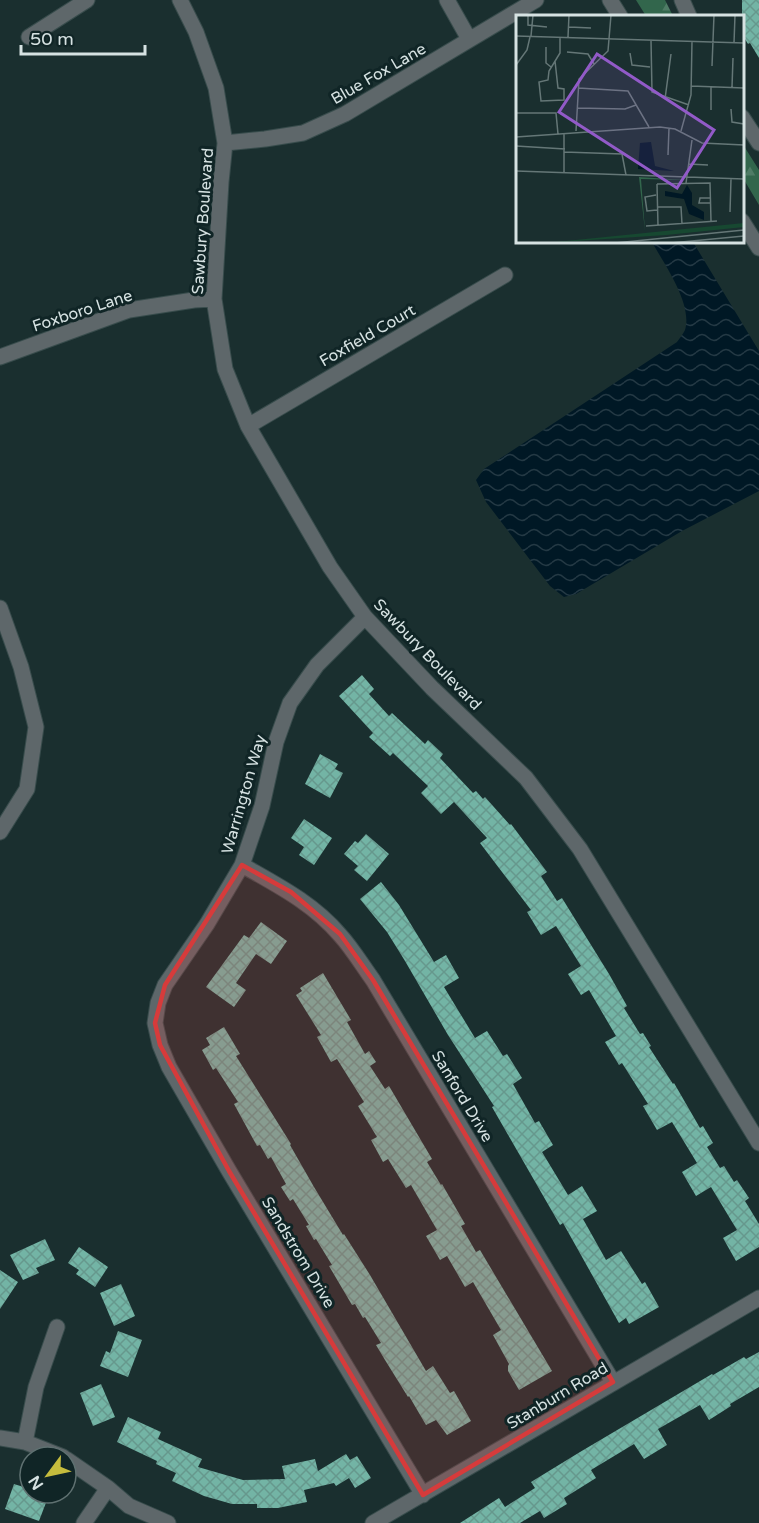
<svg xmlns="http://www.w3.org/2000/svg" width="759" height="1523" font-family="'Varela Round',sans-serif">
<defs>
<pattern id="forest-firs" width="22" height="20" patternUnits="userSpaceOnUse" patternTransform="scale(1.5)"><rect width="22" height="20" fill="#32664c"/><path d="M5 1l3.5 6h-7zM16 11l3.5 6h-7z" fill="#4f7c66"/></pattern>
<pattern id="water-waves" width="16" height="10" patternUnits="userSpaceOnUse" patternTransform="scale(1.5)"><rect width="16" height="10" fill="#001825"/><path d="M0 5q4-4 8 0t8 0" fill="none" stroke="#243944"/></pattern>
<pattern id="building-cross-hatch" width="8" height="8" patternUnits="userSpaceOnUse" patternTransform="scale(1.5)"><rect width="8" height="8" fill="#73b4a5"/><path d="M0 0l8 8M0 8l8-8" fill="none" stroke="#66988d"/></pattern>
</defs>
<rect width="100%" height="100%" fill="#1a2f2f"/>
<path fill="url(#forest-firs)" d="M636,0H665L673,16H646Z
M742,143L759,170V205L743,178Z"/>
<path fill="url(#water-waves)" d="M652,242H693L759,351V491L682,531L576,594L564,597L550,586L486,502L476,480L484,469L677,342C679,339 683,334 685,330C693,304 664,264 652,242Z"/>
<path fill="url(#building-cross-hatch)" d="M742,0H759V58L750,43L748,44L742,34Z
M362,675L374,689L369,694L389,716L392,713L425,744L428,740L443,754L440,758L473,793L476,791L483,799L485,797L510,825L511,824L547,872L541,876L557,901L562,898L609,974L627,1006L624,1008L640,1034L643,1033L651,1046L649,1047L673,1084L674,1083L700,1128L703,1126L713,1143L707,1147L720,1168L724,1166L734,1182L737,1180L749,1198L745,1201L759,1224V1247L736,1261L723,1238L737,1230L711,1187L696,1196L682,1172L697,1163L672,1122L657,1130L643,1106L648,1104L622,1063L619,1065L605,1042L616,1036L589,990L581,995L568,974L581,966L556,926L541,935L527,912L531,910L480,843L487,838L454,802L441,814L421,793L428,786L393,753L390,756L369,737L373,733L339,696Z
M320,754L338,764L335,769L343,773L330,798L305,784Z
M304,819L332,838L314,865L299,855L304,847L291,838Z
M366,834L389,854L367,881L354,870L358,866L344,854L355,841L358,843Z
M381,882L399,905L434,962L446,955L459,978L444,987L475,1038L487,1031L503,1056L507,1054L522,1078L513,1084L535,1123L539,1121L553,1145L542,1152L568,1195L582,1186L597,1211L583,1219L606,1260L621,1251L642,1284L645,1282L659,1307L629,1324L626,1318L619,1323L563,1223L560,1225L549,1206L492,1107L494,1106L448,1035L405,961L387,932L360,899Z
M261,922L287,941L271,964L256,954L236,983L246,990L234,1007L206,987L244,935L249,938Z
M323,973L351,1020L347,1022L365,1054L369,1051L376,1062L370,1066L385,1089L389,1086L432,1159L427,1162L441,1185L442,1184L465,1224L461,1226L476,1252L480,1250L552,1371L519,1390L508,1371V1366L509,1364L493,1335L501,1330L473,1282L465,1287L447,1256L440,1260L426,1236L437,1230L411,1185L406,1188L388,1159L383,1162L371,1140L377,1137L358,1106L364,1102L337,1059L331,1062L317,1037L321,1035L296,995L302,991L300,988Z
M224,1027L240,1054L236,1056L291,1144L290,1145L314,1187L343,1235L344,1234L370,1275L426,1371L433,1366L450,1393L454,1391L471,1421L447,1435L436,1420L426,1425L409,1396L408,1397L385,1360L376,1345L381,1343L365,1317L363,1318L355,1304L352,1305L329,1266L332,1265L316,1239L314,1240L306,1226L309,1225L293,1199L290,1201L281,1187L286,1184L271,1157L268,1159L260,1145L257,1146L234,1104L238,1102L216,1068L213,1070L202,1050L210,1045L206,1038Z
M45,1239L55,1260L36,1268L39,1273L23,1280L10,1255Z
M79,1247L108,1267L95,1287L76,1274L79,1270L68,1263Z
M0,1270L18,1282L0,1309Z
M121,1284L135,1316L114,1326L100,1293Z
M118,1331L142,1340L128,1377L100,1366L106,1351L110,1353Z
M759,1352V1387L730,1404L731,1406L709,1420L700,1405L658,1429L667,1445L644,1459L634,1444L591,1470L596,1478L564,1498L567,1504L544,1518L540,1511L520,1523H460L499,1498L505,1507L535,1488L531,1482L580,1452L712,1374L713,1375L744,1357L746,1359Z
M101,1384L115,1417L93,1426L80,1393Z
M128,1417L161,1432L158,1439L202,1459L198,1467L243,1480L285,1479L282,1466L315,1459L318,1471L346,1454L350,1460L357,1456L371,1478L355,1488L349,1478L336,1486L334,1483L304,1490L307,1502L278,1508H257V1504H232L204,1496L172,1481L176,1473L156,1464L157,1461L117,1442Z
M14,1484L30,1489V1494L47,1500L39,1521L5,1509Z"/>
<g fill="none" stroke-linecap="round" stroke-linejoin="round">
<g stroke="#384c4c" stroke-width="17">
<path id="minor" d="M180,0L196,32L216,88L225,143L221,182L214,299L225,369L248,426L330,567L365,617L432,688L526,778L580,849L759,1143
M447,0L469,39
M682,0L689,16
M29,37L87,0
M742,117L759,143
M225,143L265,139L303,133L345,114L536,0
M0,357L129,310L194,300L214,299
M248,426L505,275
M0,608L21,667L36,727L27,789L0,832
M365,617L317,665L290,703L276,742L262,806L242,865L207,924L165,985L158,1003L155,1023L160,1045L169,1067L229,1171L423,1495
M242,865C277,885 313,903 340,935C352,948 362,965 373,980L613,1382
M0,1438L25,1442L63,1457
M25,1442L36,1387L57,1327
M66,1459L108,1488L129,1506L168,1523
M84,1523L108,1488
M373,1523L759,1298"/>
</g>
<g stroke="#384c4c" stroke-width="17">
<path id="tertiary" d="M610,0L620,16
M742,221L759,248"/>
</g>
<use href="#minor" stroke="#5e676a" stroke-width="15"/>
<use href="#tertiary" stroke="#5e676a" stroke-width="15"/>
</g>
<path fill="#d63b3b" fill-opacity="0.2" stroke="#d63b3b" stroke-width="4.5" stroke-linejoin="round" d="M242,865L291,892L340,934L373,980L613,1382L423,1495L229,1171L160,1045L155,1023L165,985Z"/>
<g text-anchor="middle" stroke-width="6" stroke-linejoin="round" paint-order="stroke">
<g font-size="16" fill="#d6e2e2" stroke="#102526">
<text transform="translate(378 73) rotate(-30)" y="6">Blue Fox Lane</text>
<text transform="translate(202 221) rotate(-86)" y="6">Sawbury Boulevard</text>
<text transform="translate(82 310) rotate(-18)" y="6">Foxboro Lane</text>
<text transform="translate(367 335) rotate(-30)" y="6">Foxfield Court</text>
<text transform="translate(428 654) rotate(46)" y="6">Sawbury Boulevard</text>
<text transform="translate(243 794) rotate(-74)" y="6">Warrington Way</text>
<text transform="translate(463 1096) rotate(59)" y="6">Sanford Drive</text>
<text transform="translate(299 1252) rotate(59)" y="6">Sandstrom Drive</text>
<text transform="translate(557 1395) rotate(-31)" y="6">Stanburn Road</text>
</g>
</g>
<g transform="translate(516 15)">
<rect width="228" height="228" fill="#1a2f2f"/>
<path d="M228,208V212L150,220L30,228Z" fill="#174831"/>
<path d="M123,162L169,165L125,164L129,216Z" fill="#32664c"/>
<path d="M135,127L139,151L158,156L122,154L124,128ZM171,170L176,178V190L188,197V205L173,199L168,184L149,181V176L166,179Z" fill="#001825"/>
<path fill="none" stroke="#657777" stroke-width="1.5" d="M12,0V10L31,12M53,12L75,13M0,21L228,28M15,21L17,0M52,22L53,0M135,25L136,77L173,90M218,28L219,0M30,32V48L35,52M51,37L72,39L78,49M114,38L116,50L134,52M39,46L42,73L48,74V85L25,86L23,67L32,65L33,56L44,38V22M0,50L11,35L14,22M196,51L198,0M175,71L228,73M216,72L217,43M62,73L112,76L133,112M149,84L155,39M61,93L109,94L120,90M215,94L216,107L228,109M195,95V72M0,98H40L42,119M60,116L63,64L92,36L95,0M165,116L175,80L176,26M0,122L144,112L159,114L186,128L228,130M0,131L49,134M48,137L106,139L110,160M152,140L153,113M172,149L192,150M0,156L228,164M48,157V118M170,168L176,125M141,169L194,168L195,206M141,169L142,211M140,180L129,182L131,196L141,195M195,183H184L183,188H195M141,192H165L166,209M214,197L215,164M130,211L201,206M99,228L228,215M155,228L228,221"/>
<path fill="#925ac8" fill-opacity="0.15" stroke="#925ac8" stroke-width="3" d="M81,39L198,115L161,173L43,97Z"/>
<rect width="228" height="228" fill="none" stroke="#d6e2e2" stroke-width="3"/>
</g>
<g transform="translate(48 1475) rotate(237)"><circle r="28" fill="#102526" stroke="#5f7171" stroke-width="1.5"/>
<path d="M0-4.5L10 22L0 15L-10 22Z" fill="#c5bc3d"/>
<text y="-9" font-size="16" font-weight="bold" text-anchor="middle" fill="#d6e2e2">N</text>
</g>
<path d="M21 45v9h124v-9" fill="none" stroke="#d6e2e2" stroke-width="3"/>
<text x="30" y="45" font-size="18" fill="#d6e2e2" stroke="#102526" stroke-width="4.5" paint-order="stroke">50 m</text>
</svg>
